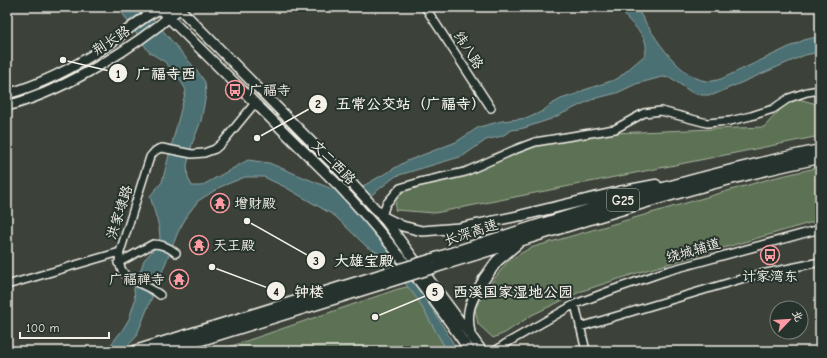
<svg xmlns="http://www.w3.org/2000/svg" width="827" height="358" font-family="'Comic Neue','LXGW WenKai TC',sans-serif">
<rect width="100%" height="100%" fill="#3c423a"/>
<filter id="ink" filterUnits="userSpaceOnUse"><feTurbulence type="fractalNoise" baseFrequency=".025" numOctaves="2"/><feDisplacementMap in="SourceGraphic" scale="8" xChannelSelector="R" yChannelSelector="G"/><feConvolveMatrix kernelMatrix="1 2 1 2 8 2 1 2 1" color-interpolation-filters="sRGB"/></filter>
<g filter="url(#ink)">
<path fill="#5d7255" stroke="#a8b29e" d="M792,97L820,105V136L435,213L395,210L397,190L511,151L587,134L764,127Z
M820,167V220L640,272L582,291L532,315L505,333L493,338L478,324L475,309L485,291L508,261L530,248L769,179Z
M411,286L457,351H217L398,289Z"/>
<path fill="#4c6f73" stroke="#8fa3a2" d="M118,7H143L198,72L205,82L206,94L201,121L192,144L187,166L188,178L192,186H201L248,160L269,163L332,189L350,190L365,185L407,161L456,142L479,127L502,121L528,118L543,111L550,105L561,99L576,94L584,90L617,79L644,56C652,40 636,29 627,18C624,15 622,11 620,7H636C651,31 676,76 706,81C711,82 717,80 721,79L804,40L820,36V52L805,55L713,95H701L691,92L671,78L662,77L636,84L617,93L593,99L551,119L524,128L512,130L502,136L486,140L463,156L396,176L374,193L360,206L435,313L458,351H447L418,300L390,264L378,253L367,247L335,216L285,187L264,177H245L220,187L198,201L188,214L178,232L136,337C127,348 121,351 106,351L123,329L129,319L135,300L134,289L144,260L156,247L160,238L159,227L150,196L162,182L186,90L177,75L165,62L149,52Z"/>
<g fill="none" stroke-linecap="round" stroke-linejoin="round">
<g stroke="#f4f1e8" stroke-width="10">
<path id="minor" d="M425,7L491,108
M382,216L386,204L400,188L420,182L465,172L514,150L535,142L615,129L644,113L661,111L707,123L730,121L751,116L773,109L789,98L807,92L820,90
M118,263L153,244C161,244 170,248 176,253
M7,285L120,252
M160,295C144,281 114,282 120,252L150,157C154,152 156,149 162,148L192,154L204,153L215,149L223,142L255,103
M575,304L586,351
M580,327L751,276L820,262
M495,351L505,344L575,304L615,289L667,271L820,229"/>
</g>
<g stroke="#f4f1e8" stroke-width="12">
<path id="major" d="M178,7L346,177L382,216L482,351
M160,9L338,185C387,237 430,293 470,351
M7,94C43,84 77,66 108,45C122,35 135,23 150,14C154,12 159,10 163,7
M7,106C59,92 115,59 158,26C166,20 173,13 182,7
M384,217L402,226L422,231L460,228L523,215
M470,333C465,308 472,300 484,279"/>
</g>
<g stroke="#f4f1e8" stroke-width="13">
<path id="highway" d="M523,215L619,192L656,185
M430,260C558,218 687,177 820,150
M436,267C563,228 689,185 820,158
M484,279L497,261L518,243
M135,351L380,275
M166,351L385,283"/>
</g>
<use href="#minor" stroke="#26332d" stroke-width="7"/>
<use href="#major" stroke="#26332d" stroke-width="9"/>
<use href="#highway" stroke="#26332d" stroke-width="10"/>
<g stroke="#f4f1e8" stroke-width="13" stroke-linecap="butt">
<path id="highway-bridge" d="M380,275L430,260
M385,283L436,267"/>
</g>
<use href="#highway-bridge" stroke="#26332d" stroke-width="10"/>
</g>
</g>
<defs>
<g id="bus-ring" transform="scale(1)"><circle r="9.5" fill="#26332d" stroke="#ff9aa2" stroke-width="1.5"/><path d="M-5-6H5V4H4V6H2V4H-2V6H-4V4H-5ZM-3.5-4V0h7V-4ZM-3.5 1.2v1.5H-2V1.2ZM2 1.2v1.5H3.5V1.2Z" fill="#ff9aa2"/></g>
<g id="temple-ring" transform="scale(1)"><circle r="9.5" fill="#26332d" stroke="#ff9aa2" stroke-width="1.5"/><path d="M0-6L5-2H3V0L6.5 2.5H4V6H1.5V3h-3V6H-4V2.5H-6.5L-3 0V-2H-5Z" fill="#ff9aa2"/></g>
</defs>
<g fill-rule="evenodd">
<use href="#bus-ring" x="235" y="90"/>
<use href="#temple-ring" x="220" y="203"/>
<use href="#temple-ring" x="199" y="245"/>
<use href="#bus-ring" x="770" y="255"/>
<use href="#temple-ring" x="179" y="279"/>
</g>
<g text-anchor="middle" stroke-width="4" stroke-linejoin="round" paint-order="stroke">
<rect fill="#26332d" stroke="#b6b8b0" stroke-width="1" x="607" y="189" width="32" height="22" rx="3"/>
<g font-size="13" font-weight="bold" fill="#f4f1e8">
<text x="623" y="205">G25</text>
</g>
<g font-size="14" fill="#f4f1e8" stroke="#26332d">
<text transform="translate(111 40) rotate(-33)" y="5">荆长路</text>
<text transform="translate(469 50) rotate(57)" y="5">纬八路</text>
<text transform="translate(334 162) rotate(45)" y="5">文二西路</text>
<text transform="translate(119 212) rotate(-72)" y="5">洪家埭路</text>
<text transform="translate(471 232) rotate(-18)" y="5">长深高速</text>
<text transform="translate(693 250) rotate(-16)" y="5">绕城辅道</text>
</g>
<g font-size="14" fill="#f4f1e8" stroke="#26332d" text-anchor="start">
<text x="249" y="95">广福寺</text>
<text x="234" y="208">增财殿</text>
<text x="213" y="250">天王殿</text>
<text x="770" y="281" text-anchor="middle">计家湾东</text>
<text x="165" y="284" text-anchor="end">广福禅寺</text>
</g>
</g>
<path fill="none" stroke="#f4f1e8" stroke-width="1.5" d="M63 60L118 73M257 138L318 104M247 221L316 260M212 267L276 291M375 317L435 292"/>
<g fill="#f4f1e8" stroke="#26332d" stroke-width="1.5">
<circle cx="63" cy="60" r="4"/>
<circle cx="257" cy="138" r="4"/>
<circle cx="247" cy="221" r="4"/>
<circle cx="212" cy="267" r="4"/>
<circle cx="375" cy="317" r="4"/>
<circle cx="118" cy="73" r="10"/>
<circle cx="318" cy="104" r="10"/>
<circle cx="316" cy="260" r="10"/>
<circle cx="276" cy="291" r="10"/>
<circle cx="435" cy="292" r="10"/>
</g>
<g font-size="12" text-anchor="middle" font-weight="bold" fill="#111">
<text x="118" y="78">1</text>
<text x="318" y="108">2</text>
<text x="316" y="265">3</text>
<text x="276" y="296">4</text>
<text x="435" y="296">5</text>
</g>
<g font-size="15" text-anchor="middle" font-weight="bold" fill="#f4f1e8" stroke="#26332d" stroke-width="4" stroke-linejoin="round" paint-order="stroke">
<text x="166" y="79">广福寺西</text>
<text x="411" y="109">五常公交站（广福寺）</text>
<text x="364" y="266">大雄宝殿</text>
<text x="309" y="297">钟楼</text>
<text x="513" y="297">西溪国家湿地公园</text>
</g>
<rect width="827" height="358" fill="none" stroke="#26332d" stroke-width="24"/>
<rect x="12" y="12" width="803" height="334" fill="none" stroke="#f4f1e8" stroke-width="1.5" filter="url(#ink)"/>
<g transform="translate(789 320) rotate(65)"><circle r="19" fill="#26332d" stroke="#787f78"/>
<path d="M0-3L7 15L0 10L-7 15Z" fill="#ff9aa2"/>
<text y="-6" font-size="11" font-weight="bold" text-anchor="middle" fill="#f4f1e8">北</text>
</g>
<path d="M20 332v6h89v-6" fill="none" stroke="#f4f1e8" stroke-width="2"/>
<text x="26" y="332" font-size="12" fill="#f4f1e8" stroke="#26332d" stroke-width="3" paint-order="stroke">100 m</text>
</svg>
